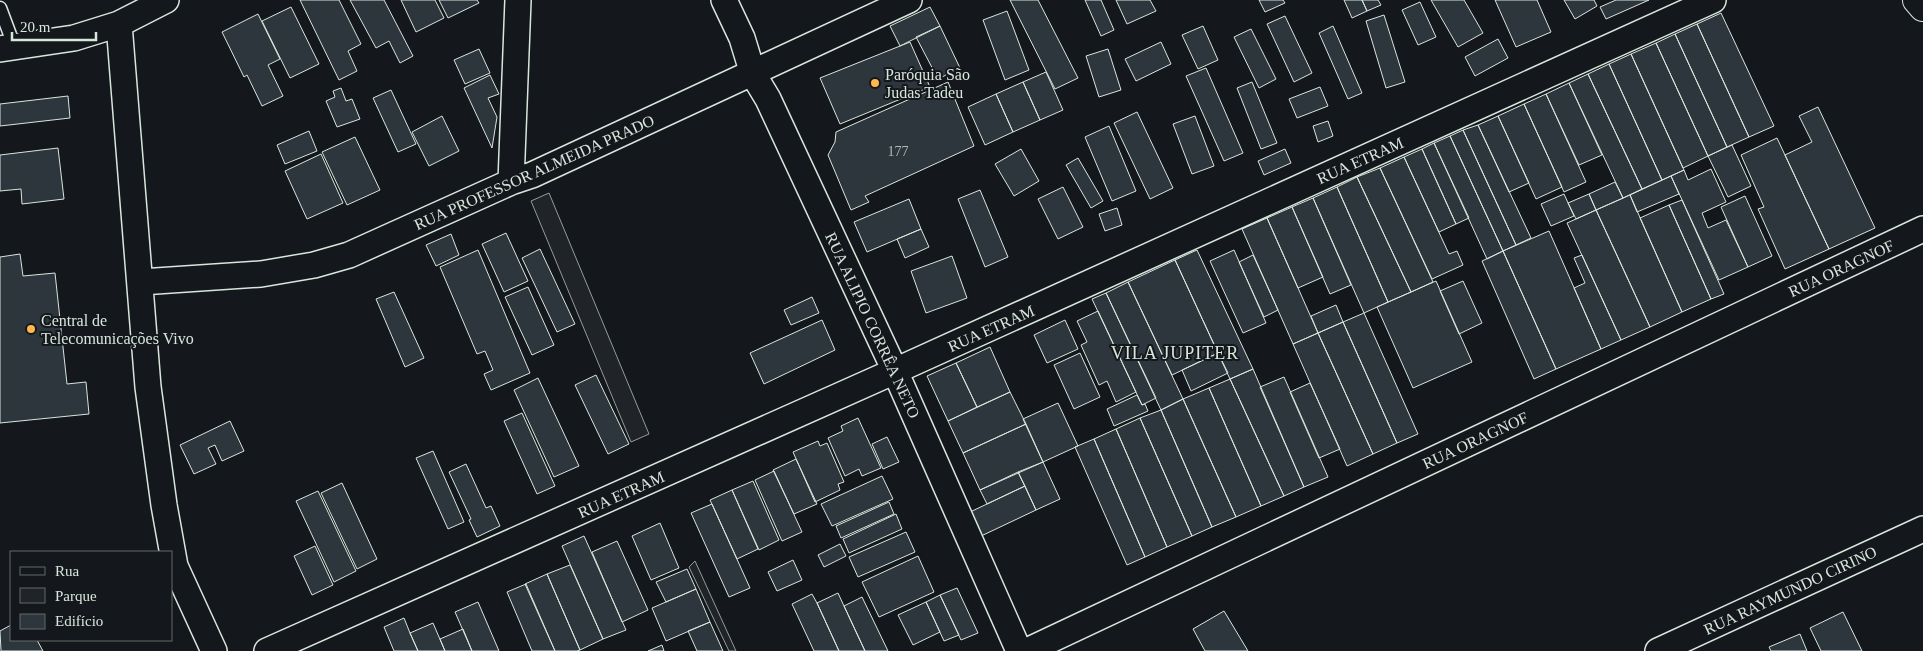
<svg xmlns="http://www.w3.org/2000/svg" width="1923" height="651" font-family="'Times New Roman',serif">
<rect width="100%" height="100%" fill="#14181c"/>
<path fill="#202428" stroke="#939e99" d="M549,193L649,434L631,442L531,201Z
M695,561L736,651H729L689,567Z"/>
<path fill="#2c363c" stroke="#d8e6dc" d="M300,0H339L361,44L348,51L357,71L339,80Z
M350,0H384L413,56L400,63L389,41L376,48Z
M401,0H435L444,18L416,32Z
M439,0H477L479,3L448,18Z
M1010,0H1038L1078,78L1055,89Z
M1085,0H1101L1114,30L1101,36Z
M1116,0H1150L1156,11L1127,24Z
M1259,0H1283L1285,3L1265,12Z
M1344,0H1362L1367,11L1352,18Z
M1362,0H1378L1381,5L1367,11Z
M1431,0H1464L1483,33L1458,47Z
M1495,0H1537L1551,32L1516,47Z
M1564,0H1594L1597,6L1575,19Z
M1616,0H1649L1606,19L1600,7Z
M1420,2L1436,37L1418,45L1402,10Z
M291,7L319,64L290,78L262,21Z
M930,7L940,26L900,46L890,26Z
M1007,11L1029,70L1005,80L983,20Z
M1721,13L1774,126L1749,137L1697,24Z
M258,14L280,59L268,65L283,96L262,106L247,75L244,77L222,32Z
M1384,15L1405,82L1386,88L1366,21Z
M1285,16L1312,73L1294,82L1267,24Z
M1697,24L1749,137L1727,147L1675,34Z
M940,26L960,68L938,79L916,37Z
M1203,26L1218,60L1198,69L1182,35Z
M1333,26L1362,93L1348,99L1319,33Z
M1251,29L1276,79L1259,88L1234,37Z
M1675,34L1727,147L1708,156L1656,43Z
M1498,39L1508,58L1475,76L1465,57Z
M910,42L930,87L840,124L820,78Z
M1161,42L1171,64L1136,81L1125,59Z
M1656,43L1708,156L1683,168L1631,54Z
M479,49L490,73L465,84L454,60Z
M1108,49L1121,90L1099,97L1086,56Z
M1631,54L1684,170L1662,180L1609,64Z
M1609,64L1662,180L1642,189L1588,74Z
M1206,68L1243,153L1224,161L1186,76Z
M1046,72L1063,110L1040,120L1023,82Z
M1588,74L1642,189L1623,198L1569,83Z
M490,75L499,94L488,98L497,117L492,148L464,88Z
M948,82L974,146L865,196L869,202L851,210L828,155L835,142L836,132Z
M1023,82L1040,120L1013,132L996,94Z
M1252,82L1277,143L1261,149L1237,88Z
M1569,83L1602,155L1579,165L1546,94Z
M1320,87L1328,106L1297,118L1289,99Z
M341,88L346,101L352,99L360,119L337,127L326,101L335,97L333,91Z
M391,90L416,144L398,152L373,98Z
M996,94L1013,132L985,145L968,107Z
M1546,94L1586,182L1564,192L1524,104Z
M68,96L70,118L0,126V104Z
M1524,104L1562,187L1536,199L1498,116Z
M1818,107L1875,228L1829,249L1785,155L1812,142L1799,116Z
M1137,112L1173,188L1150,199L1114,123Z
M442,116L459,151L429,166L412,132Z
M1195,116L1214,166L1192,174L1173,124Z
M1498,116L1529,183L1509,192L1478,125Z
M1328,121L1333,136L1318,142L1313,126Z
M1478,125L1531,238L1516,245L1463,130Z
M1109,126L1136,191L1112,201L1085,137Z
M1463,130L1516,245L1503,251L1450,136Z
M309,131L317,151L285,164L277,145Z
M1450,136L1503,251L1487,259L1434,143Z
M355,137L380,190L347,205L322,152Z
M1777,138L1829,249L1785,269L1758,209L1764,207L1741,155Z
M1434,143L1469,218L1456,224L1422,149Z
M1732,145L1751,186L1728,197L1708,156Z
M58,148L64,199L22,204L21,189L0,191V155Z
M1021,149L1039,181L1014,196L995,164Z
M1285,149L1291,163L1264,175L1258,161Z
M1422,149L1456,224L1439,232L1404,157Z
M321,154L343,203L307,219L285,171Z
M1404,157L1449,254L1457,251L1463,265L1432,279L1380,168Z
M1078,158L1103,201L1091,208L1066,165Z
M1380,168L1433,282L1411,292L1357,177Z
M1711,169L1726,202L1702,213L1708,228L1726,220L1748,267L1719,280L1671,176L1684,170L1688,180Z
M1671,176L1679,194L1637,212L1630,195Z
M1357,177L1411,292L1388,302L1337,187Z
M1615,182L1623,198L1596,210L1589,194Z
M1063,187L1083,227L1058,239L1038,199Z
M1337,187L1388,302L1364,313L1313,198Z
M980,190L1008,257L985,267L958,199Z
M1564,194L1574,216L1551,226L1541,204Z
M1589,194L1596,210L1576,219L1568,203Z
M1630,195L1682,312L1650,327L1596,210Z
M1745,196L1772,256L1748,267L1721,207Z
M1313,198L1351,285L1330,294L1292,207Z
M909,199L921,229L867,252L854,222Z
M1682,200L1724,294L1711,299L1669,205Z
M1669,205L1711,299L1682,312L1640,218Z
M1292,207L1323,277L1298,288L1267,218Z
M1117,208L1122,225L1105,231L1099,214Z
M1596,210L1650,327L1621,340L1567,223Z
M1267,218L1318,333L1293,344L1242,229Z
M921,229L929,247L905,258L897,239Z
M1549,231L1601,349L1556,369L1503,251Z
M506,233L528,281L504,292L482,244Z
M451,234L459,255L436,266L426,245Z
M540,249L575,324L557,332L522,258Z
M478,250L530,373L491,390L484,374L493,370L485,351L477,354L440,267Z
M1197,250L1253,369L1230,379L1175,260Z
M1234,250L1266,323L1243,333L1210,261Z
M1503,251L1556,369L1534,379L1482,261Z
M20,254L23,276L55,273L67,384L86,382L89,414L0,423V257Z
M1253,255L1278,310L1264,317L1239,262Z
M1582,255L1621,340L1601,349L1574,288L1585,283L1574,258Z
M952,256L967,298L926,313L911,271Z
M1175,260L1218,353L1172,375L1128,282Z
M1436,281L1472,362L1413,388L1377,307Z
M1463,281L1482,323L1459,334L1440,291Z
M1128,282L1183,399L1161,410L1106,293Z
M528,287L554,345L532,355L505,297Z
M394,292L424,358L405,367L376,299Z
M1106,293L1156,398L1142,405L1092,299Z
M812,297L819,313L791,325L784,310Z
M1336,305L1343,322L1318,333L1311,316Z
M1098,311L1136,392L1116,402L1107,381L1099,385L1081,345L1087,342L1077,321Z
M1364,313L1418,434L1397,443L1343,322Z
M822,320L835,350L764,384L750,353Z
M1065,320L1078,349L1047,363L1034,335Z
M1343,322L1397,443L1373,454L1318,333Z
M1318,333L1373,454L1347,466L1293,344Z
M990,347L1010,392L977,407L956,363Z
M1080,353L1100,397L1074,409L1054,365Z
M1218,353L1228,373L1191,391L1182,370Z
M956,363L977,407L948,421L927,376Z
M1253,369L1304,487L1284,496L1230,379Z
M596,375L629,444L608,454L575,385Z
M1284,377L1328,477L1304,487L1260,387Z
M538,378L579,466L554,477L514,390Z
M1230,379L1284,496L1261,506L1209,388Z
M1310,383L1340,449L1319,458L1290,392Z
M1209,388L1261,506L1236,517L1183,399Z
M1010,392L1026,424L963,453L948,421Z
M1137,395L1142,405L1145,404L1148,411L1114,426L1107,409Z
M1183,399L1236,517L1212,527L1161,410Z
M1058,403L1078,446L1043,462L1023,419Z
M1161,410L1212,527L1192,536L1140,418Z
M522,413L555,486L537,494L504,421Z
M858,418L881,468L862,476L859,469L845,476L828,438L843,431L841,426Z
M1140,418L1192,536L1167,547L1116,429Z
M230,421L244,451L222,461L215,445L208,448L216,464L194,474L180,445Z
M1026,424L1043,462L980,490L963,453Z
M1116,429L1167,547L1145,557L1094,439Z
M887,437L899,462L883,469L872,444Z
M1094,439L1145,557L1127,565L1075,447Z
M818,441L820,446L827,443L844,482L838,484L840,490L815,502L793,452Z
M433,451L464,522L448,529L416,458Z
M796,459L817,504L794,514L773,470Z
M1043,462L1060,499L1036,510L1018,472Z
M466,464L486,508L491,506L500,526L477,537L469,520L471,519L449,472Z
M774,471L802,532L782,541L755,480Z
M1018,472L1025,486L987,504L980,490Z
M882,476L893,499L832,526L821,504Z
M753,481L779,540L759,550L732,490Z
M342,483L377,559L357,569L321,493Z
M1025,486L1036,510L979,537L968,513Z
M732,490L758,549L737,559L710,500Z
M318,491L356,571L334,582L296,501Z
M889,502L894,514L841,538L836,526Z
M712,504L750,588L729,597L691,513Z
M896,514L902,529L849,553L843,539Z
M660,523L679,568L651,580L632,536Z
M906,532L915,552L858,577L849,557Z
M584,536L626,630L603,639L562,546Z
M617,541L648,610L622,622L592,552Z
M840,544L846,556L824,567L818,555Z
M315,546L333,585L312,595L294,556Z
M918,556L934,592L879,617L862,582Z
M793,560L802,580L777,591L768,572Z
M570,565L603,639L580,650L547,574Z
M687,569L696,589L666,602L656,582Z
M547,574L580,650L577,651H555L525,584Z
M526,584L555,651H532L507,592Z
M957,588L978,633L961,640L940,595Z
M696,589L710,622L666,641L652,608Z
M838,593L844,606L865,651H839L817,603Z
M812,594L817,603L839,651H814L792,604Z
M940,595L959,635L944,641L926,602Z
M862,597L876,626L888,651H865L844,606Z
M478,602L499,651H472L455,612Z
M926,602L940,632L913,645L898,615Z
M1224,611L1248,651H1205L1193,629Z
M1843,612L1862,651H1821L1810,628Z
M404,618L410,633L418,651H394L384,627Z
M710,622L723,651H697L688,631Z
M433,623L445,651H418L410,633Z
M11,625V640H37L43,651H1L0,631Z
M463,629L472,651H445L440,639Z
M1800,634L1807,651H1771L1769,647Z
M662,645L664,651H648Z"/>
<g fill="none" stroke-linecap="round" stroke-linejoin="round">
<g stroke="#d8e6dc" stroke-width="15">
<path id="service" d="M0,8L15,48"/>
</g>
<g stroke="#d8e6dc" stroke-width="28">
<path id="minor" d="M724,0L742,38L753,74L768,99L895,371L1019,651
M119,24L148,387L164,505L175,566L214,651
M0,49L74,38L119,24L166,0
M511,182L518,0
M141,282L261,274L314,265L349,255L511,182L532,175L909,0
M267,651L895,371L1713,0
M1027,651L1923,229
M1658,651L1923,529"/>
</g>
<g stroke="#d8e6dc" stroke-width="30">
<path id="trunk" d="M1917,0L1923,7"/>
</g>
<use href="#service" stroke="#14181c" stroke-width="12"/>
<use href="#minor" stroke="#14181c" stroke-width="25"/>
<use href="#trunk" stroke="#14181c" stroke-width="28"/>
</g>
<g fill="#ffb74d" stroke="#14181c" stroke-width="2">
<circle cx="875" cy="83" r="5"/>
<circle cx="31" cy="329" r="5"/>
</g>
<g text-anchor="middle" stroke-width="4" stroke-linejoin="round" paint-order="stroke">
<g font-size="14" fill="#adbab4">
<text x="898" y="156">177</text>
</g>
<g font-size="16" fill="#d8e6dc" stroke="#14181c" text-anchor="start">
<text x="885" y="80">Paróquia São<tspan x="885" dy="18">Judas Tadeu</tspan></text>
<text x="41" y="326">Central de<tspan x="41" dy="18">Telecomunicações Vivo</tspan></text>
</g>
<g font-size="16" fill="#d8e6dc" stroke="#14181c">
<text transform="translate(1360 160) rotate(-24)" y="6">RUA ETRAM</text>
<text transform="translate(534 172) rotate(-24)" y="6">RUA PROFESSOR ALMEIDA PRADO</text>
<text transform="translate(1841 268) rotate(-25)" y="6">RUA ORAGNOF</text>
<text transform="translate(873 325) rotate(65)" y="6">RUA ALIPIO CORRÊA NETO</text>
<text transform="translate(991 328) rotate(-24)" y="6">RUA ETRAM</text>
<text transform="translate(1475 440) rotate(-25)" y="6">RUA ORAGNOF</text>
<text transform="translate(621 494) rotate(-24)" y="6">RUA ETRAM</text>
<text transform="translate(1790 590) rotate(-25)" y="6">RUA RAYMUNDO CIRINO</text>
</g>
<g font-size="18" letter-spacing="1" fill="#d8e6dc" stroke="#14181c">
<text x="1175" y="359">VILA JUPITER</text>
</g>
</g>
<rect x="10" y="551" width="162" height="90" fill="#14181c" stroke="#626a69"/>
<rect x="20" y="567" width="25" height="8" fill="#14181c" stroke="#626a69"/>
<text x="55" y="576" font-size="15" fill="#d8e6dc">Rua</text>
<rect x="20" y="588" width="25" height="15" fill="#202428" stroke="#626a69"/>
<text x="55" y="601" font-size="15" fill="#d8e6dc">Parque</text>
<rect x="20" y="614" width="25" height="15" fill="#2c363c" stroke="#626a69"/>
<text x="55" y="626" font-size="15" fill="#d8e6dc">Edifício</text>
<path d="M12 32v8h84v-8" fill="none" stroke="#d8e6dc" stroke-width="2.5"/>
<text x="20" y="32" font-size="15" fill="#d8e6dc" stroke="#14181c" stroke-width="4" paint-order="stroke">20 m</text>
</svg>
